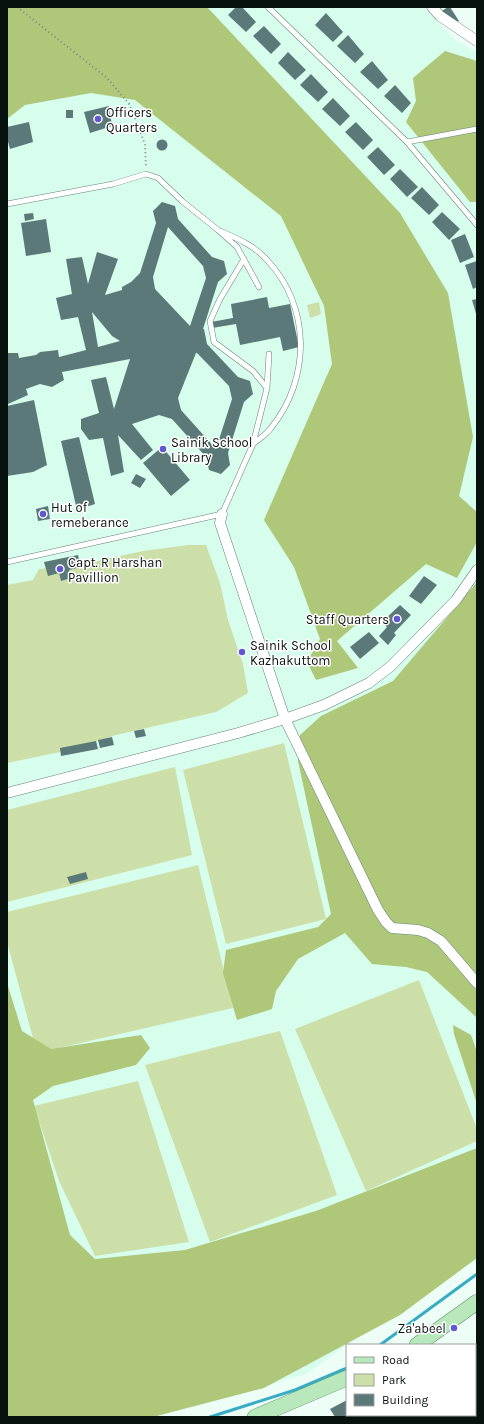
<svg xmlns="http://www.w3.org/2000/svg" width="484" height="1424" font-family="Karla,sans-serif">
<rect width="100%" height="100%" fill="#edfef7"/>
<path fill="#d7fded" d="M7,7H423L455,40L477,52V1252L306,1374L149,1417H7Z"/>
<path fill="#ccdfa8" d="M319,302L321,314L310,318L307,305Z
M188,545H206L220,583L228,620L243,664L248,693L216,712L116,735L65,751L7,763V585L33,580L39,569L79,565L143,551Z
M284,743L326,919L226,944L183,770Z
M175,767L192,855L7,902V810Z
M198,865L233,1008L37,1053L7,942V912Z
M419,980L477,1129V1141L366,1191L295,1029Z
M280,1031L337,1195L210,1242L145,1065Z
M138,1081L189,1242L95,1256L59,1181L34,1106Z"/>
<path fill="#aec779" d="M7,7H207L400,213L448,293L473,437L459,496L477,512V542L457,578L426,564L337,641L358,668L316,680L307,662L320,639L294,567L264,520L332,364L324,306L281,216L135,100L91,93L25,105L7,119Z
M445,51L477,61V202H470L406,122L416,101L413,78Z
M477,582V1018L427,972L406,967L372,964L345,933L298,959L276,991L272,1009L237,1020L223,973L226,950L318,927L331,914L298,761L300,735L321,716L393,681Z
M7,983L22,1031L51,1049L141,1035L150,1048L136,1065L53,1086L33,1100L70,1235L95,1259L185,1250L316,1211L477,1148V1258L400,1315L264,1388L153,1417H7Z
M453,1025L471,1035L477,1052V1104L454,1034Z"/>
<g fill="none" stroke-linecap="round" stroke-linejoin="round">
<path stroke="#38acc4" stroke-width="3" d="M380,1345L477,1274
M210,1417L295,1390L347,1368"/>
</g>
<path fill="#5b7978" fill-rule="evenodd" d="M236,7H242L256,22L246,32L228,15Z
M448,7H450L459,21L449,27L440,12Z
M326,13L343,32L333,42L315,25Z
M264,26L281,44L271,54L253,36Z
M348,35L364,54L355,63L337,46Z
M288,52L306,70L295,80L278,63Z
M372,61L388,80L378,89L360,72Z
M311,74L328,92L318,102L300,85Z
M395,85L411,103L402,113L384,96Z
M333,98L350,116L340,126L322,109Z
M109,106L112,126L90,133L84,112Z
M66,110H73V118H66Z
M29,122L33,142L10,149L7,138V127Z
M356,122L373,140L363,150L345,132Z
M156.5 145a5.5 5.5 0 1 1 11 0a5.5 5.5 0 1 1-11 0Z
M378,147L395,165L384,175L367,157Z
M400,169L418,187L407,197L390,179Z
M422,187L439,205L429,215L411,198Z
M162,202L175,206L178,219L212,257L224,261L227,274L218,282L203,329H204L207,344L238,377L250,381L253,394L244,402L228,453L230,465L221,474L209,470L206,457L172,419L159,415L132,424L153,450L141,460L118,435L124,472L111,476L103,438L89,440L81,429V419L99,413L91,380L106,377L114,409L130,359L62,372L64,380L52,387L40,384L26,389L28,395L8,404L7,353H18L19,358L36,355L40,352L58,350L59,357L86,350L78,317L61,320L56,298L72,294L66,259L82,257L88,284L97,252L118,259L105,295L122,290V287L131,282L140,273L156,223L153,211ZM168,227L203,266L206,278L190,326L155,289L153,277ZM92,312L112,336L120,341L98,347ZM196,353H197L229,386L232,399L216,449L181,410L178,398Z
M442,212L460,229L449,240L432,222Z
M33,213L34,219L25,221L24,214Z
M46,219L51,252L26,256L21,223Z
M465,234L474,257L460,263L451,240Z
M477,261V287L473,289L465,265Z
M267,297L269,308L290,304L299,347L283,351L280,337L240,345L236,324L212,328L211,322L233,318L231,304Z
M477,299V317L472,300Z
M34,400L47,465L33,472L7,476V406Z
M79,437L95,504L77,510L61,441Z
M162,447L190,480L171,496L143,463Z
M136,474L146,479L140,488L131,483Z
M48,506L50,519L38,521L36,509Z
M78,555L81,567L69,570L71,578L61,581L59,573L48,576L44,562Z
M424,576L437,585L421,604L409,596Z
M400,605L411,615L394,633L396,635L388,645L379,636L387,627L382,622Z
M369,632L379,643L360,659L350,647Z
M144,729L146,736L136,738L134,731Z
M112,737L114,745L100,748L98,740Z
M96,741L98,749L61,756L60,748Z
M86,872L88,879L70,884L67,877Z
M477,1399V1417H475V1400Z
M347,1400V1416L335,1417L330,1409Z"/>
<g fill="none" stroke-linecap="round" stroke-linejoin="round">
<g stroke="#688378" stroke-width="6">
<path id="lane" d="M268,7L407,142L477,225
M407,142L477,129
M7,204L113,184L146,174L158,178L182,201L218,230
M244,259L220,299L210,321L214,342L253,371L267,388
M253,444C259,439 267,434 271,428C311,379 311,306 267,260C254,245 236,238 218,230L237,247L259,287
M7,562L222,514L253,444L267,388L269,354"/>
</g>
<g stroke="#688378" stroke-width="11">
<path id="street" d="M432,7L440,16L477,41
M222,514L220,523L285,719L378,910L386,922L392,928L418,930L428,933L441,941L477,983
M7,793L238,733L285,719L324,705L369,683L391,666L456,600L477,570
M454,1415L455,1417"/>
</g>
<g stroke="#5c9262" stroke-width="16">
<path id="primary" d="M417,1345L477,1302
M255,1417L347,1378"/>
</g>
<path stroke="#7a8782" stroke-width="2" stroke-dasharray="1 3" stroke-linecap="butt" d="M17,7L107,78L129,104L138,125L145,145L146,167"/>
<use href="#lane" stroke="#fff" stroke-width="5"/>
<use href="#street" stroke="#fff" stroke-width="10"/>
<use href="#primary" stroke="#b8e8bc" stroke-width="15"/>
</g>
<g fill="#6157d0" stroke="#fff" stroke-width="1.5">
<circle cx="98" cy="119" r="4"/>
<circle cx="163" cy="449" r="4"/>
<circle cx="43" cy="514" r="4"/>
<circle cx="60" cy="569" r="4"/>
<circle cx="397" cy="619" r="4"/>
<circle cx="242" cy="652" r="4"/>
<circle cx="454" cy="1328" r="4"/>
</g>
<g text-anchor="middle" stroke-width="3" stroke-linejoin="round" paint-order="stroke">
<g font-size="13" fill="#07110d" stroke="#fff" text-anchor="start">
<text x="106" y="117">Officers<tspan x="106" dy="15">Quarters</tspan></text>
<text x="171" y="447">Sainik School<tspan x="171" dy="15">Library</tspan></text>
<text x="51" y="512">Hut of<tspan x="51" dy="15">remeberance</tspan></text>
<text x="68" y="567">Capt. R Harshan<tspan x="68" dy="15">Pavillion</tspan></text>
<text x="389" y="624" text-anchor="end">Staff Quarters</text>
<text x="250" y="650">Sainik School<tspan x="250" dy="15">Kazhakuttom</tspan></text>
<text x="446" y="1333" text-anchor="end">Za'abeel</text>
</g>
</g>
<rect width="484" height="1424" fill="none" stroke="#07110d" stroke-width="16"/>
<rect x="346" y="1344" width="130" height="72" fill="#ffffff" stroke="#9ca09e"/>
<rect x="354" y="1357" width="20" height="6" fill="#b8e8bc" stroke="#9ca09e"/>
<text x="382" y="1364" font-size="12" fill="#07110d">Road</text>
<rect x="354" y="1374" width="20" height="12" fill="#ccdfa8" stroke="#9ca09e"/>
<text x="382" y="1384" font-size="12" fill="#07110d">Park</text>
<rect x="354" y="1394" width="20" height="12" fill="#5b7978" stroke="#9ca09e"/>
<text x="382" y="1404" font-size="12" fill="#07110d">Building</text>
</svg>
